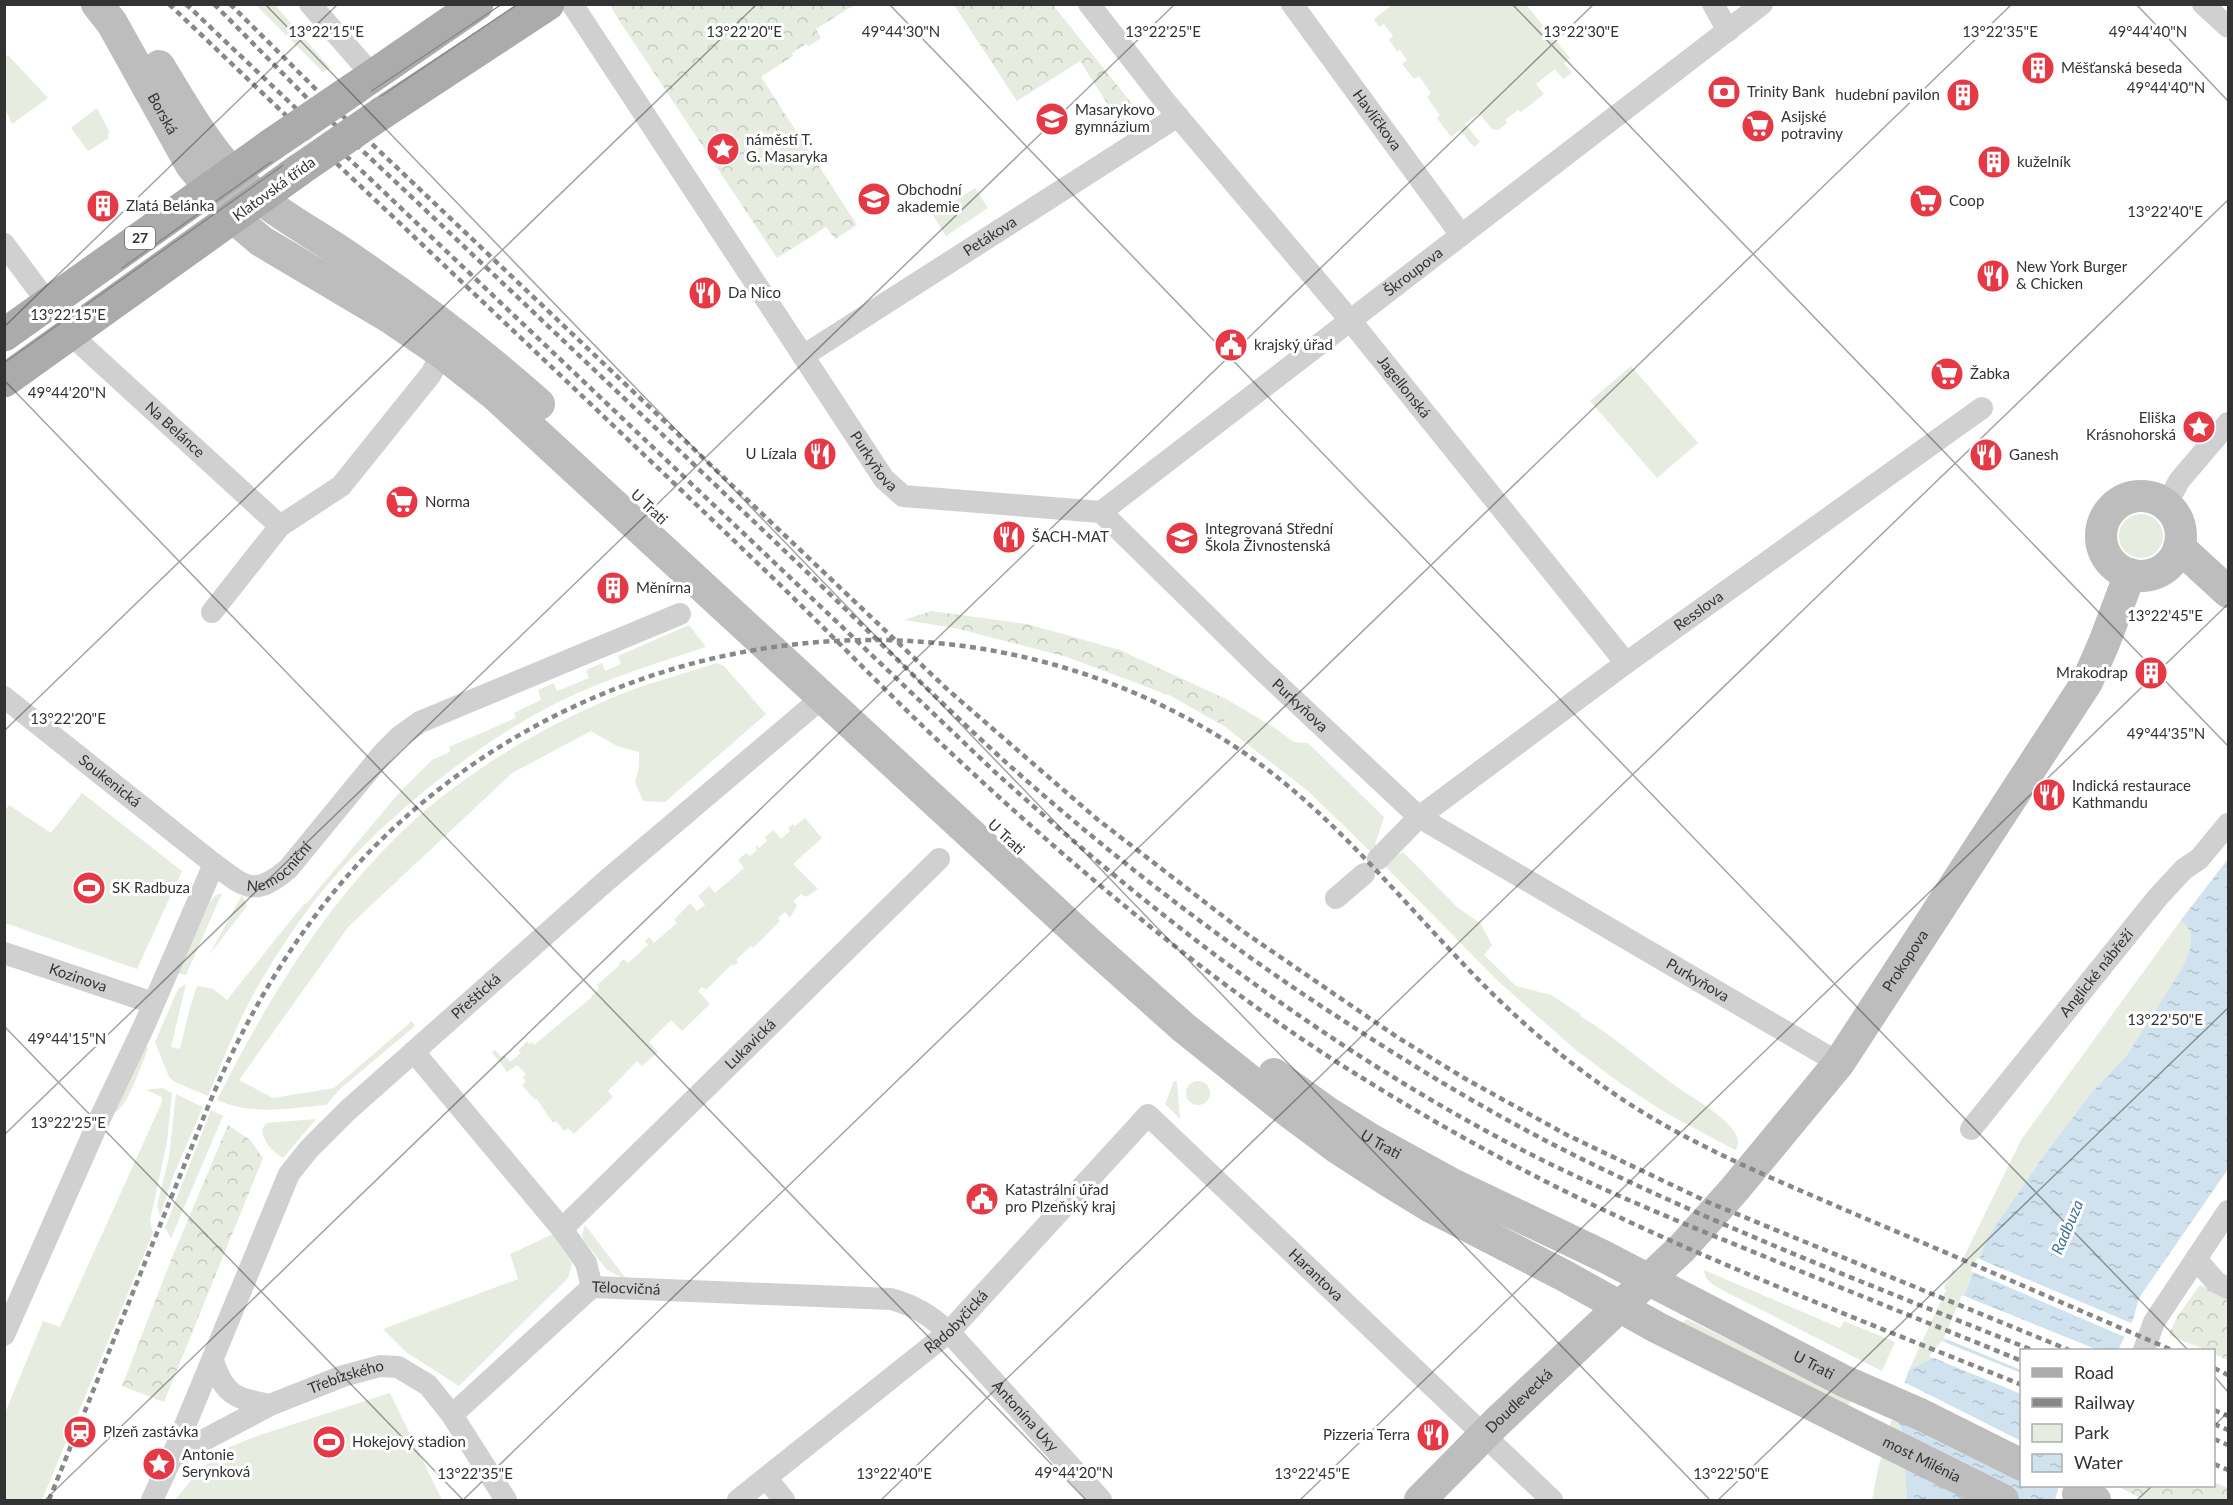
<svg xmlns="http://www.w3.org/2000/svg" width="2233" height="1505" font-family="Lato,sans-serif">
<defs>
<pattern id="forest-crowns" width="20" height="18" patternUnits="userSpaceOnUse" patternTransform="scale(1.5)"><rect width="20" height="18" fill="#e6ecdf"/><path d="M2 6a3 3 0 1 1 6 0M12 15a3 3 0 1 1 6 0" fill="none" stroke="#c6cbc0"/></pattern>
<pattern id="water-ripples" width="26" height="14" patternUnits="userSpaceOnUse" patternTransform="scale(1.5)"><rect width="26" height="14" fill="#cfe2ee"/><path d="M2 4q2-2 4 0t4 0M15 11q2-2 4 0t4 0" fill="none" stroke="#b2c2cd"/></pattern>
</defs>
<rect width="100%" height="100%" fill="#fff"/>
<path fill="#e6ecdf" d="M256,5H275L330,68L323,72Z
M1392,5H1526L1570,58L1564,63L1572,73L1563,79L1555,69L1536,84L1544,94L1521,112L1518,110L1505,120L1507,123L1498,130L1492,129L1479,113L1465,124L1480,142L1474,147L1460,130L1451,137L1437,118L1440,115L1427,97L1431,93L1419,76L1414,79L1402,64L1407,60L1400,50L1397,51L1389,40L1393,36L1384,24L1379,27L1374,19Z
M8,55L48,98L12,124L5,108V57Z
M97,108L110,133L107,134L109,138L88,151L71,128Z
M975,188L988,208L946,236L933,215Z
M1631,366L1698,443L1657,478L1590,401Z
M2119 536a22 22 0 1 1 44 0a22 22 0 1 1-44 0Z
M689,625L706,647C649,666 591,683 538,713C468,751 390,815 337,874C306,908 277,953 254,993C236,1026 222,1062 208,1096L175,1082L169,1077L155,1042L178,989L186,984L171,1047L180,1049L190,1007L197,986L213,989L227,1000L304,904H306L398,794L432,760L450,752L449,747L516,718L514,713L541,700L538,690L554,683L557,691L589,678L586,670L602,663L605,671L621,664L618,656Z
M717,663L724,666L766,714L665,802L643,801L635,782L639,767V752L617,746L591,731L512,773L349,926L239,1080L273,1098L334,1088L412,1021L415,1026L341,1088L326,1105C289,1108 252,1116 217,1100C269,996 333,892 421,814C477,765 546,726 614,697C647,683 683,674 717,663Z
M1226,699L1275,728L1294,742L1308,743L1384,817L1375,844L1391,859L1403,852L1458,908L1480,923L1492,945L1484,955L1516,986L1551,995L1580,1014V1016C1615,1037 1641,1061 1674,1085C1691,1097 1712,1108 1727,1123C1734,1130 1743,1141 1735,1150L1666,1113L1620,1083L1577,1051L1500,983L1378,859L1308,791L1224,726Z
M82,793L182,871L137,969L5,923L4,812L9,805L51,833Z
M805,818L822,838L793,864L818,889L806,897L801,894L793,901L797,905L790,918L785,912L778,918L780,921L753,948L751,946L736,960L738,962L734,966L732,964L706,990L702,987L698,991L710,1004L682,1031L671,1020L649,1042L658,1052L642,1066L637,1061L608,1091L613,1097L574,1134L568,1128L564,1131L556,1121L553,1123L537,1099L535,1100L522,1085L526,1081L523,1077L526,1074L517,1065L507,1072L492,1052L495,1050L501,1057L504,1055L510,1062L521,1053L518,1051L527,1041L529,1044L532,1042L534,1045L592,997L591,996L599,989L597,985L620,965L619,963L624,959L628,963L648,945L645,941L649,937L654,943L677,923L674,920L690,903L697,911L705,905L698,896L709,886L715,893L744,868L738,860L746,853L750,856L757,850L755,847L757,846L759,848L767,841L765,837L773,830L781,839L790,831L788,828L793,824L795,826Z
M222,893L186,975L177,973L210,902L215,896Z
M242,895L247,906L209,955Z
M2181,920L2191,932L2190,949L2184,967L2127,1055L2093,1091L1948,1338L1934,1357L1909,1370L1946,1290L1944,1288L1953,1269L1957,1271L2021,1140Z
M145,1043L148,1049C142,1063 127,1109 114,1113Z
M1174,1081L1177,1082L1180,1119L1165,1104Z
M1186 1093a12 12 0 1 1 24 0a12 12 0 1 1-24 0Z
M162,1088L172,1093L167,1142L150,1221L153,1233L42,1500H5V1413L43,1321L60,1327L162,1102V1097L146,1090Z
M176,1094L203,1107L173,1176L160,1217L157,1205L169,1157Z
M211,1110L223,1116L171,1238L165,1228Z
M316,1119L283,1158C272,1151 263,1142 262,1129L267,1123Z
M585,1225L627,1280L607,1270L584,1241L582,1235Z
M553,1234L572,1264L568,1278L459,1386L406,1352L383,1329L518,1279L510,1254Z
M1704,1270L1840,1328L1844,1321L1895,1342L1882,1371L1728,1293C1718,1287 1705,1283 1704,1270Z
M1687,1319L1851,1401L1847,1408L1679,1325Z
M390,1393L442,1500H175L198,1472L227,1448L260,1435Z
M1894,1412L1903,1433L1907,1500H1872L1878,1469Z"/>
<path fill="url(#forest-crowns)" d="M611,5H854L816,29L821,38L809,46L806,44L792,53L793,56L761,77L857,225L835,239L826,227L777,258L615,14Z
M954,5H1053L1133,105L1135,111L1131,118L1121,125L1080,61L1017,101Z
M931,611L1027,624L1120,650L1226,699L1224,726L1171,696L1067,657L955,628L904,620Z
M228,1125L250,1140L263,1158L164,1402L122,1386L171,1260Z
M2200,1285L2228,1298V1360L2214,1354V1350H2206L2169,1335L2177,1317Z
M2214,1482L2228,1488V1500H2144L2117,1486H2214Z"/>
<path fill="url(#water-ripples)" d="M2228,859V1169L2139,1298L2133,1320L2118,1350H2022V1486H2059L2055,1500H1907L1903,1433L1894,1412L1909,1370L1934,1357L1948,1337L1988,1237L2045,1154L2093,1091L2127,1055L2183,967L2190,949L2191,932L2181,920Z"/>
<path fill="#fff" d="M1977,1258L2131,1323L2133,1320L2135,1321L2126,1344L2123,1342L2125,1337L1971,1271Z
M1962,1295L2098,1350H2022L2021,1370L1944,1338Z
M1942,1341L2021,1373V1394L1929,1356Z
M1902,1381L2021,1441V1478L1891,1411Z"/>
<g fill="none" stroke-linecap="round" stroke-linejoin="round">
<g stroke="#d0d0d0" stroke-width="22">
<path d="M310,4L373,76"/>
<path id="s1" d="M572,4L884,479L903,496L1101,512L1260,668L1419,817L1839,1063"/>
<path id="s2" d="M1089,4L1164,100L1350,320L1626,663"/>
<path id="s3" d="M1292,4L1461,235"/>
<path d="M1713,4L1728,31"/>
<path d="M2203,4L2228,27"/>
<path d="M4,244L48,303"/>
<path id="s4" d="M70,334L280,526"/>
<path id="s5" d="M803,356L1178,116"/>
<path d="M2166,505L2179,481L2228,423"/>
<path id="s6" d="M1101,512L1762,4"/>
<path d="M212,612L280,526L341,486L431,374L442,353"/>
<path id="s7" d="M4,697L214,864"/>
<path id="s8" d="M1378,859L1419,817L1626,663L1982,408"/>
<path d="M1336,898L1364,874"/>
<path id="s9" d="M4,953L153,1003"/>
<path d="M414,1052L562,1229L586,1263L592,1287"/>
<path id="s10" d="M1971,1129L2158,897L2184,869L2199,859L2228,824"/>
<path id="s11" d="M562,1229L939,859"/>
<path d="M2196,1259L2216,1282L2228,1288"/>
<path id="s12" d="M592,1287L891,1299C916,1306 929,1315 949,1332L1101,1500"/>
<path id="s13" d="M4,1335L101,1116L144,1026L214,864C246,888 254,897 288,869L384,752L399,737L420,722L680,614"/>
<path d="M2144,1350L2154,1322L2228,1211"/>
<path d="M213,1361C225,1396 235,1398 270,1405"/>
<path d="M452,1415L592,1287"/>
<path id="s14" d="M172,1457L270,1405L343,1376L380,1366L398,1367L428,1385L452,1415L506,1500"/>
<path d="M767,1479L784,1500"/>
<path id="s15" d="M152,1500L172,1457L289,1174L309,1149L347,1111L606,881L823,697"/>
<path id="s16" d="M738,1500L949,1332L1148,1115L1552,1500"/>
</g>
<g stroke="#bdbdbd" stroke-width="32">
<path id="s17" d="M97,4L112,23L191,165L234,218L261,241L389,317L442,353L495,395L1090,944L1183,1027L1289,1112L1336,1147L1387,1180L1431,1207L1563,1275L1658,1328L2003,1500"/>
<path d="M159,66C182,103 204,143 234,175C269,211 315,233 356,262C420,306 481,352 539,404"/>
<circle cx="2141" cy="536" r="40"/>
<path d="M2179,547L2228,592"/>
<path id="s18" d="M1274,1074L1327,1112L1372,1140L1454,1185L1601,1255L1844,1381L1922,1415L2022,1465"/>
<path id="s19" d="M1420,1500L1497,1422L1682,1248L1734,1190L1839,1063L2087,682L2104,643L2130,574"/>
</g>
<path stroke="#ababab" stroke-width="33" d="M355,88L477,4
M382,113L548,4
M4,335L271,145
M4,381L299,170"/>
<path stroke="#888" stroke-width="1.5" d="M122,268L364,96L502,4
M4,363L371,103L518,4"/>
<path stroke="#888" stroke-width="4.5" stroke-dasharray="6 4.5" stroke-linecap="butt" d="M169,4C370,196 573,386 773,578C832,635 889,695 949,751C1072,866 1201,975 1343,1066C1432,1122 1525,1174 1621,1218C1752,1279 1888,1331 2022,1385
M186,4L996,773C1147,909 1309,1035 1488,1132C1578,1181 1672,1219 1766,1257C1851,1292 1936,1326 2022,1361
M214,4L315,106C480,261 644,417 808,573C875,637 941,704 1010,766C1115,859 1226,945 1344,1021C1422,1072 1502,1120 1586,1161C1731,1232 1883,1290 2032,1350
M230,4L353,126L948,690L1097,819L1241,930L1397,1037L1464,1078L1567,1135L1710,1203L2069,1350
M2214,1368L2228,1375
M2214,1410L2228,1416
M2214,1424L2228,1430
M2214,1439L2228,1445
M2214,1464L2228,1470
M49,1500L207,1109C247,1013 300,923 373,848C600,618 969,569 1240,750C1330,810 1397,896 1472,973C1519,1022 1571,1066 1628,1103C1702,1151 1784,1183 1864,1218C1967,1261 2069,1306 2172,1350"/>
<path stroke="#bdbdbd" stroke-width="32" d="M2078,1494L2095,1500"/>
<path stroke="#ababab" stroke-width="33" d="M271,145L355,88
M299,170L382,113"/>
</g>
<path fill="none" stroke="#333" stroke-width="1.5" stroke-opacity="0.45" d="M265,4L1710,1500M889,4L2188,1350M1512,4L2228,746M2136,4L2228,101M4,327L338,4M4,380L1086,1500M4,731L757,4M4,1026L463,1500M4,1135L1175,4M2214,1376L2228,1392M2214,1426L2228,1412M45,1500L1594,4M463,1500L2012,4M881,1500L2228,200M1300,1500L2228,604M1718,1500L2228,1008M2137,1500L2152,1486"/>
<defs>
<g id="building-disc" transform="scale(1.725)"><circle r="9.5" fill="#e63946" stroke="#fff"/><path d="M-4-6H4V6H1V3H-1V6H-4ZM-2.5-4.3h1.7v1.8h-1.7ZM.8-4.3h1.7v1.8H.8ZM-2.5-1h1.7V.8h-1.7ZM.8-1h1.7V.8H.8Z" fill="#fff"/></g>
<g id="bank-disc" transform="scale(1.725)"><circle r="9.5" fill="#e63946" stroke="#fff"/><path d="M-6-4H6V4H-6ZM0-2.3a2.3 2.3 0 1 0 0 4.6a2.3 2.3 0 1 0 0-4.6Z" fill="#fff"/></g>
<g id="school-disc" transform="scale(1.725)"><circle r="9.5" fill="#e63946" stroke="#fff"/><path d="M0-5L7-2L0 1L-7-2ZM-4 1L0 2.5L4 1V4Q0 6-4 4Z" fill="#fff"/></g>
<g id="supermarket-disc" transform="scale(1.725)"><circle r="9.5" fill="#e63946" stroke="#fff"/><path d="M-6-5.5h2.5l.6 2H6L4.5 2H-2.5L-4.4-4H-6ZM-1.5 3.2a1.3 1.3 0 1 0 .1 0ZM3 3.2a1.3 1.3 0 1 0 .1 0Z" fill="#fff"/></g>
<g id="sight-disc" transform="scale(1.725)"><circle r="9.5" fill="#e63946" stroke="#fff"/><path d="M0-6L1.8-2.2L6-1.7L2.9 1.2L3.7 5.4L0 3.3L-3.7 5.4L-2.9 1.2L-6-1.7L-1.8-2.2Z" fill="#fff"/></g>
<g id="restaurant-disc" transform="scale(1.725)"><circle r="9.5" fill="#e63946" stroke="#fff"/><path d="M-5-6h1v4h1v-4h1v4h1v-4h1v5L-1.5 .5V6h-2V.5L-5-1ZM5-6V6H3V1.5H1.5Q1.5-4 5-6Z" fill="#fff"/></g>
<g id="civic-disc" transform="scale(1.725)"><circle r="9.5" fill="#e63946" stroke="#fff"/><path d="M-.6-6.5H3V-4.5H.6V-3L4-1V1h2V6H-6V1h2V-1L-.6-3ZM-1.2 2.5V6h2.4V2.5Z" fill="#fff"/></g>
<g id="stadium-disc" transform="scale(1.725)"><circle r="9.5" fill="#e63946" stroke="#fff"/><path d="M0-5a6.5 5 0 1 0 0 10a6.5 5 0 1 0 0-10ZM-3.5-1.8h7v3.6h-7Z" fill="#fff"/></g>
<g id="station-disc" transform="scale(1.725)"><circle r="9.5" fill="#e63946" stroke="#fff"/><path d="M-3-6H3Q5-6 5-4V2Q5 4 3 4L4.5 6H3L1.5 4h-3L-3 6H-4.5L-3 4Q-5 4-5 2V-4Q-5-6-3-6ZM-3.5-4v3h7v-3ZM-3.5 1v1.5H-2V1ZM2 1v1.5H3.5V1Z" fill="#fff"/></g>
</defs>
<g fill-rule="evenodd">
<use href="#building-disc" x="2038" y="68"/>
<use href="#bank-disc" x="1724" y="92"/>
<use href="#building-disc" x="1963" y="95"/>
<use href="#school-disc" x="1052" y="119"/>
<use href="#supermarket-disc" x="1758" y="126"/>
<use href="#sight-disc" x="723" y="149"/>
<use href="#building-disc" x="1994" y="162"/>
<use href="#school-disc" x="874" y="199"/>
<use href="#supermarket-disc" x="1926" y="201"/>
<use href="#building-disc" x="103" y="206"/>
<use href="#restaurant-disc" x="1993" y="276"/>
<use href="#restaurant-disc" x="705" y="293"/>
<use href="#civic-disc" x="1231" y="345"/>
<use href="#supermarket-disc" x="1947" y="374"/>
<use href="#sight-disc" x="2199" y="427"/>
<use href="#restaurant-disc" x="820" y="454"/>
<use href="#restaurant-disc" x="1986" y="455"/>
<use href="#supermarket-disc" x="402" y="502"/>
<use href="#restaurant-disc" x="1009" y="537"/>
<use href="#school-disc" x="1182" y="538"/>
<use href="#building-disc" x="613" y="588"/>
<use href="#building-disc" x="2151" y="673"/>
<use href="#restaurant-disc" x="2049" y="795"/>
<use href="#stadium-disc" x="89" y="888"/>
<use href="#civic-disc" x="982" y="1199"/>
<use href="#station-disc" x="80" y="1432"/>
<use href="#restaurant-disc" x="1433" y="1435"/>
<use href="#stadium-disc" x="329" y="1442"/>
<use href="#sight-disc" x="159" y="1464"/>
</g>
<g text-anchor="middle" stroke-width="6" stroke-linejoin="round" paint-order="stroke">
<rect fill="#fff" stroke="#707070" stroke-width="1.5" x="125" y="227" width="30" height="22" rx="4.5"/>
<g font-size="14" font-weight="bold" fill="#333">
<text x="140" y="243">27</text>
</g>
<g font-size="15" fill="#333" stroke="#fff" text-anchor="start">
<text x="2061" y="73">Měšťanská beseda</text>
<text x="1747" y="97">Trinity Bank</text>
<text x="1940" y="100" text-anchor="end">hudební pavilon</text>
<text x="1075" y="115">Masarykovo<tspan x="1075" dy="17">gymnázium</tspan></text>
<text x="1781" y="122">Asijské<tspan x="1781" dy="17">potraviny</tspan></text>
<text x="746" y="145">náměstí T.<tspan x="746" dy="17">G. Masaryka</tspan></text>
<text x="2017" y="167">kuželník</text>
<text x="897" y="195">Obchodní<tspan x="897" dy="17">akademie</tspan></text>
<text x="1949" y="206">Coop</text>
<text x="126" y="211">Zlatá Belánka</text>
<text x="2016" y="272">New York Burger<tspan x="2016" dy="17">&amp; Chicken</tspan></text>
<text x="728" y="298">Da Nico</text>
<text x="1254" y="350">krajský úřad</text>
<text x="1970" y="379">Žabka</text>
<text x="2176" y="423" text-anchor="end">Eliška<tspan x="2176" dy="17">Krásnohorská</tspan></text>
<text x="797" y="459" text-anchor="end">U Lízala</text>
<text x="2009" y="460">Ganesh</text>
<text x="425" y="507">Norma</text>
<text x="1205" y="534">Integrovaná Střední<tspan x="1205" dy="17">Škola Živnostenská</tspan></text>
<text x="1032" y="542">ŠACH-MAT</text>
<text x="636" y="593">Měnírna</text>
<text x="2128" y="678" text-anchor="end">Mrakodrap</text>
<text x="2072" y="791">Indická restaurace<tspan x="2072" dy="17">Kathmandu</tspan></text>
<text x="112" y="893">SK Radbuza</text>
<text x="1005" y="1195">Katastrální úřad<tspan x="1005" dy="17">pro Plzeňský kraj</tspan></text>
<text x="103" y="1437">Plzeň zastávka</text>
<text x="1410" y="1440" text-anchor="end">Pizzeria Terra</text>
<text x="352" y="1447">Hokejový stadion</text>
<text x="182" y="1460">Antonie<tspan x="182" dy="17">Serynková</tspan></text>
</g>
<g font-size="15" fill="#333" stroke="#fff">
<text dy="5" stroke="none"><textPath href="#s17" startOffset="128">Borská</textPath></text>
<text dy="5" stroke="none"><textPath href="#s3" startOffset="144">Havlíčkova</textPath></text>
<text transform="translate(274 189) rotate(-36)" y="5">Klatovská třída</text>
<text dy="5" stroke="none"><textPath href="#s5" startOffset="222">Petákova</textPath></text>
<text dy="5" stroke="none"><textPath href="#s6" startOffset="394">Škroupova</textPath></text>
<text dy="5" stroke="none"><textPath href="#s2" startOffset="496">Jagellonská</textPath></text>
<text dy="5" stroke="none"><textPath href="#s4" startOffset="142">Na Belánce</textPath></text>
<text dy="5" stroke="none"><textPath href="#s1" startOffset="548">Purkyňova</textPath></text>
<text transform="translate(649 507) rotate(43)" y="5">U Trati</text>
<text dy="5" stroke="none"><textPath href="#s8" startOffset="406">Resslova</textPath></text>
<text dy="5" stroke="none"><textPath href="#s1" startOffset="1070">Purkyňova</textPath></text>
<text dy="5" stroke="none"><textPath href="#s7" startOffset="135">Soukenická</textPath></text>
<text transform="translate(1006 837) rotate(43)" y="5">U Trati</text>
<text dy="5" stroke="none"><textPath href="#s13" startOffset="594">Nemocniční</textPath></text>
<text dy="5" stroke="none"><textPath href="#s19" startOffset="728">Prokopova</textPath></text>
<text dy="5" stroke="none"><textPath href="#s10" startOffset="200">Anglické nábřeží</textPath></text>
<text dy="5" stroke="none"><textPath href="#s9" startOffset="78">Kozinova</textPath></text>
<text dy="5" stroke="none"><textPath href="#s1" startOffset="1556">Purkyňova</textPath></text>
<text dy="5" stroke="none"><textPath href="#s15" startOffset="612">Přeštická</textPath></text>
<text dy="5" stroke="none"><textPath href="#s11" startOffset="264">Lukavická</textPath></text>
<text dy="5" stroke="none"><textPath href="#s18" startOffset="128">U Trati</textPath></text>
<text dy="5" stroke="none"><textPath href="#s16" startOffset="796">Harantova</textPath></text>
<text dy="5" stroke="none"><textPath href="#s12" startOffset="34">Tělocvičná</textPath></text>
<text dy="5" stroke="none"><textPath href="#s16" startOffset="282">Radobyčická</textPath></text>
<text dy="5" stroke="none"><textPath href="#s18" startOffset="614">U Trati</textPath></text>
<text dy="5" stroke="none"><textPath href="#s14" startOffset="192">Třebízského</textPath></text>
<text dy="5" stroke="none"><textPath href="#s19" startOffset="140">Doudlevecká</textPath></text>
<text dy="5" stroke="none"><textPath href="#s12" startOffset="480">Antonína Uxy</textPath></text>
<text dy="5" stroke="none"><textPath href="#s17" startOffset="2364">most Milénia</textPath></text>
</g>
<g font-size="16" font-style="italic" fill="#3f7597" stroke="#fff">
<text transform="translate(2067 1227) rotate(-67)" y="6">Radbuza</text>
</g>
</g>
<g font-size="15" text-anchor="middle" fill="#333" stroke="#fff" stroke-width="6" stroke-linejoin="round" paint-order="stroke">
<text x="326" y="37">13°22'15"E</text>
<text x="744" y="37">13°22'20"E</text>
<text x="1163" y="37">13°22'25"E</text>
<text x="1581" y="37">13°22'30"E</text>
<text x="2000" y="37">13°22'35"E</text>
<text x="2148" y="37">49°44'40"N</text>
<text x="901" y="37">49°44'30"N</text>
<text x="2166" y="93">49°44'40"N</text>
<text x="2165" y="217">13°22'40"E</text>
<text x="68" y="320">13°22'15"E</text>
<text x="67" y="398">49°44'20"N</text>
<text x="2165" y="621">13°22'45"E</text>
<text x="68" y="724">13°22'20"E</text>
<text x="2166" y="739">49°44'35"N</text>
<text x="2165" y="1025">13°22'50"E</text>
<text x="67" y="1044">49°44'15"N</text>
<text x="68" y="1128">13°22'25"E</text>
<text x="1074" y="1478">49°44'20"N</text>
<text x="475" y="1479">13°22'35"E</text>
<text x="894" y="1479">13°22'40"E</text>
<text x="1312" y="1479">13°22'45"E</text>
<text x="1731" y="1479">13°22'50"E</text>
</g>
<rect width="2233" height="1505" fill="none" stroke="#333333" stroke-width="12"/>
<rect x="2020" y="1349" width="195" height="138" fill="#ffffff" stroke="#adadad" stroke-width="1.5"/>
<rect x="2032" y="1368" width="30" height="9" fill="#ababab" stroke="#adadad" stroke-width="1.5"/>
<text x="2074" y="1379" font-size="18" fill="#333333">Road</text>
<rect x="2032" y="1398" width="30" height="9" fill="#888888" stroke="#adadad" stroke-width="1.5"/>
<text x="2074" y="1409" font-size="18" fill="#333333">Railway</text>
<rect x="2032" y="1424" width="30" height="18" fill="#e6ecdf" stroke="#adadad" stroke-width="1.5"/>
<text x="2074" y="1439" font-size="18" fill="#333333">Park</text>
<rect x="2032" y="1454" width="30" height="18" fill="url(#water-ripples)" stroke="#adadad" stroke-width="1.5"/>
<text x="2074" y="1469" font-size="18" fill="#333333">Water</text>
</svg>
